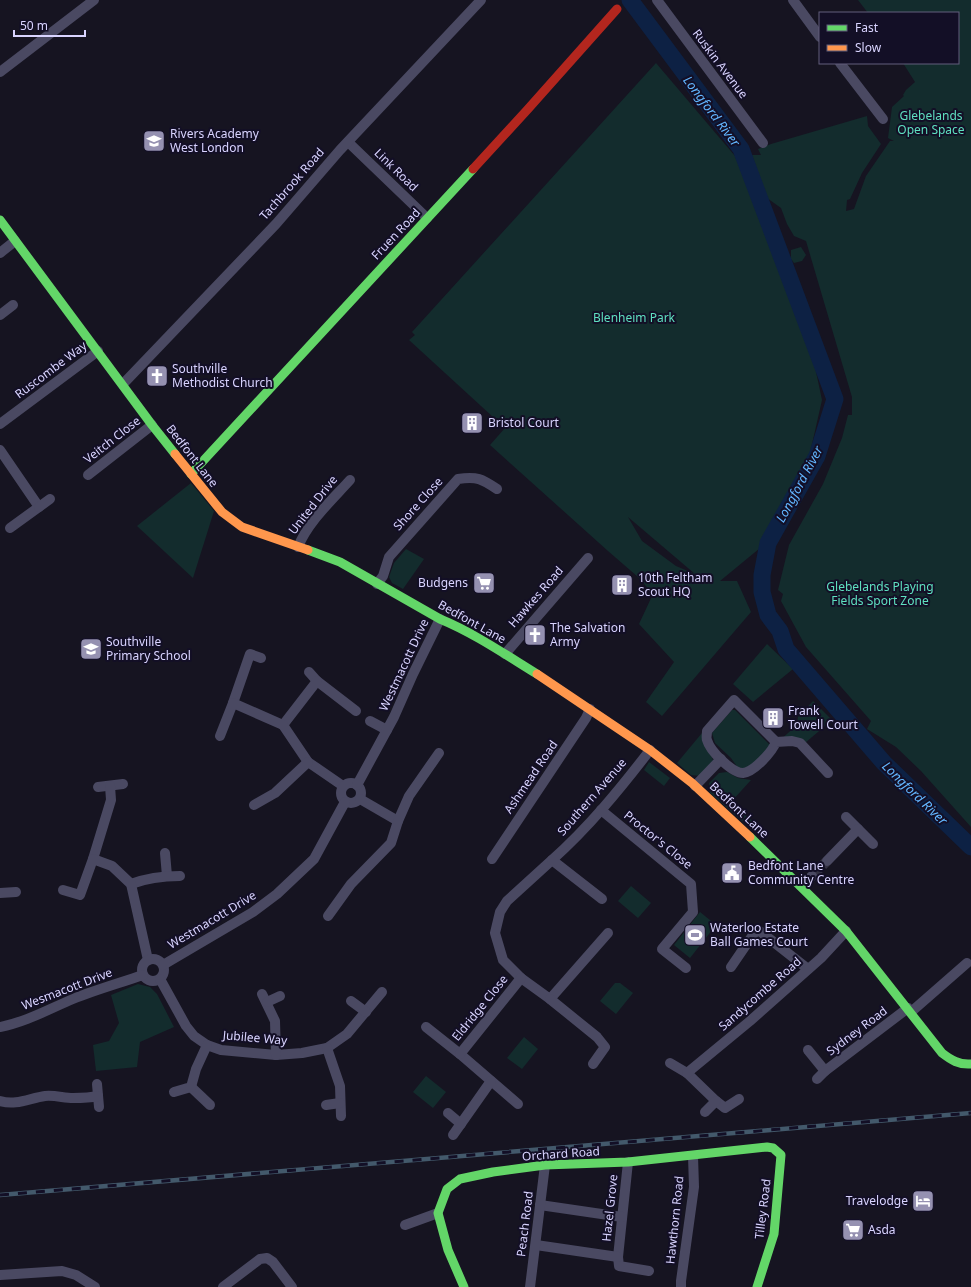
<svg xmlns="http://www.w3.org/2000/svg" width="971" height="1287" viewBox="0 0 971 1287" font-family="'Noto Sans',sans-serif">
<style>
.green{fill:#132c2d;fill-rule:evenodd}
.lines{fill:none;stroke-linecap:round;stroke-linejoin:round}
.river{stroke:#0d2144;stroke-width:17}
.street-tunnel{stroke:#333142;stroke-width:10;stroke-dasharray:10 5;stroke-linecap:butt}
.street{stroke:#4a4962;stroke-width:10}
.fast{stroke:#63d668;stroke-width:9}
.slow{stroke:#ff974d;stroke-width:9}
.jam{stroke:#b3261e;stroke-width:9}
.rail-casing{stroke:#43596b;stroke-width:4.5}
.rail{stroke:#130f26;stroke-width:3;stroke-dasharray:9;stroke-linecap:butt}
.labels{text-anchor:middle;stroke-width:4;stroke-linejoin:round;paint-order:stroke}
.street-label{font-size:12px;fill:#d9d4ff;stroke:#130f26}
.park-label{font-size:12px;fill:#5fe0c0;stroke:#130f26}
.poi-label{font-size:12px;fill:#d9d4ff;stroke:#130f26;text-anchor:start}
.water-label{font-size:13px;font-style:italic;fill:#62b6ff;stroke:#130f26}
</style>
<rect width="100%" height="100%" fill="#161421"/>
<!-- green -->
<g class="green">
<path d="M 858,0 L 971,0 L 971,827 L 921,771 L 896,747 L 867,729 L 871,721 L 806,647 L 781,601 L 783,594 L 778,590 L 789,545 L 823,484 L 842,438 L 848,415 L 852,415 L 852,397 L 806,241 L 794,236 L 787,224 L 781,208 L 767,198 L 752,155 L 761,155 L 758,149 L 771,144 L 867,116 L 868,126 L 881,144 L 862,173 L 850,199 L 847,200 L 846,211 L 854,209 L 866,176 L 890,141 L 894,141 L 888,138 L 892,107 L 904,96 L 903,95 L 906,90 L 915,82 L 903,63 L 958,63 L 958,13 L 868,13 Z"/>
<path d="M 656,63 L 735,156 L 807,329 L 822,400 L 810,453 L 765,544 L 720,581 L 737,581 L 751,612 L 662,716 L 646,702 L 674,662 L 639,624 L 653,594 L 638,577 L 608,551 L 490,445 L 505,428 L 409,340 L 415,335 L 412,332 ZM 628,517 L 695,574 L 676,566 L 642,541 Z"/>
<path d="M 801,247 L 806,255 L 802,261 L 794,263 L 791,259 L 791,250 Z"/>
<path d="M 191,483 L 214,511 L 193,578 L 137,526 Z"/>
<path d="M 406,549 L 424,559 L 403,589 L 392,583 L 389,577 L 394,563 Z"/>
<path d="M 767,644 L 793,669 L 753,702 L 733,684 Z"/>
<path d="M 813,701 L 832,720 L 805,743 L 778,742 L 797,725 L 798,717 Z"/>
<path d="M 732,710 L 735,710 L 772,747 L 746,770 L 738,768 L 731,758 L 715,743 L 712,733 Z"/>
<path d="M 702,733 L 713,760 L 712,764 L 700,776 L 691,775 L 677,763 Z"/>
<path d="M 649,762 L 670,778 L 664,786 L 644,770 Z"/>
<path d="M 727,772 L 738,778 L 751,780 L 731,802 L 755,823 L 750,828 L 710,793 L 709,783 L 719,773 Z"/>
<path d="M 631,886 L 651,903 L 638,918 L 618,901 Z"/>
<path d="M 700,912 L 716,925 L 690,958 L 674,945 Z"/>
<path d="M 615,983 L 620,983 L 633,993 L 616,1014 L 600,1001 Z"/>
<path d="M 138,984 L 150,987 L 157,994 L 174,1027 L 140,1042 L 137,1067 L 96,1071 L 93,1045 L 109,1041 L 119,1023 L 111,995 Z"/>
<path d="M 524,1037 L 538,1049 L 522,1069 L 507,1058 Z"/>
<path d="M 426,1076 L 446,1092 L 433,1108 L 413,1092 Z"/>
</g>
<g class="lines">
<!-- river -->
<path class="river" d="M 630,0 L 741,149 L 835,399 L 817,456 L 768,543 L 762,575 L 762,592 L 768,615 L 780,631 L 786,649 L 884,763 L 971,847"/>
<!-- street-tunnel -->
<path class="street-tunnel" d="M 812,876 L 827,861"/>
<!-- street -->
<g class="street">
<path d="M 657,0 L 763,143"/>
<path d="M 793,0 L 820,37"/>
<path d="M 840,63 L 883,119"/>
<path d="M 0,72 L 94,0"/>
<path d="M 348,142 L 427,218"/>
<path d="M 0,253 L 15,241"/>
<path d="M 0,315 L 13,305"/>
<path d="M 123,384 L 276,224 L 340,150 L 481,0"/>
<path d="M 0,424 L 98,351"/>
<path d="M 0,450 L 39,507 L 10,528"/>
<path d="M 88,475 L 152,425"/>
<path d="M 39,507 L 50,499"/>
<path d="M 298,547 C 308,522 332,500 350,480"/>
<path d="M 377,584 L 383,576 L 389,557 L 458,479 C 477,476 482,479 497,489"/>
<path d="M 505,654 L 588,558"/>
<path d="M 309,672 L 317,681 L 356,711"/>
<path d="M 233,703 L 250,654 L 261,658"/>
<path d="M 370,721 L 387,730"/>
<path d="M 283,725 L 317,681"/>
<path d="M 220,736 L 233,703 L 283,725 L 308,762 L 343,786"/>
<path d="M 776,742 C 772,752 754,772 743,773 C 732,773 710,751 707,740 C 706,738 707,734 707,731 L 734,700 L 776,742 L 792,741 L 800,743 L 828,773"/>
<circle cx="351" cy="793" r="10"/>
<path d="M 357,785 L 394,717 L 413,674 L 440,619"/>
<path d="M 695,786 L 721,759"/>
<path d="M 98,787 L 123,784"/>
<path d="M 360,799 L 398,821"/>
<path d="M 254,805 L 275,793 L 308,762"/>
<path d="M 601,810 L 691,884 L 693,912 L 662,949 L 686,968"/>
<path d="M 846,817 L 858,829"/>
<path d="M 165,853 L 167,876"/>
<path d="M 93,859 L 111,800 L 110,786"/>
<path d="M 492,859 L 586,718 L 590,709"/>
<path d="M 552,860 L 507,901 L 500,912 L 495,933 L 503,960 L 521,978 L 550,999 L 608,933"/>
<path d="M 827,861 L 858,829 L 873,844"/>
<path d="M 131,884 C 147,878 163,876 180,876"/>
<path d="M 801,886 L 812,876"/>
<path d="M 63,890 L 80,895 L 93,859 L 112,866 L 131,884 L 148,960"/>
<path d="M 0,893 L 16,892"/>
<path d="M 602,899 L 552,860 C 589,827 620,789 650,750"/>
<path d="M 328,916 L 351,884 L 391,843 L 398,821 L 409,796 L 439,753"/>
<circle cx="153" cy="970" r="11"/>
<path d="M 163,965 L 253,912 L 277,894 L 314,859 L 345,802"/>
<path d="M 731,967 L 757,929 L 808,969"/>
<path d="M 160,979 L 186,1026 L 194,1036 L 207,1045 L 221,1050 L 276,1055 L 302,1053 L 327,1048 L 347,1034 L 382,992"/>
<path d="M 262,994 L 275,1021 L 276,1055"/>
<path d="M 550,999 L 597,1037 L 605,1047 L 593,1064"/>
<path d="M 351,1001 L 366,1012"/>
<path d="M 267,1002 L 280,996"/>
<path d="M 911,1012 L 967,963"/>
<path d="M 0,1027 C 26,1022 49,1009 73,999 C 95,990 120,983 143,975"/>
<path d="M 426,1027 L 460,1054 L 518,1104"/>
<path d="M 327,1048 L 340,1086 L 341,1116"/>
<path d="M 808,1050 L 825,1071"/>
<path d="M 460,1054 L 521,978"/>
<path d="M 670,1063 L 687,1073 L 716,1101 L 725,1108 L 739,1099"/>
<path d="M 687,1073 L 750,1021 L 821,958 L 846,931"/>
<path d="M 817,1079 L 825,1071 L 908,1008"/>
<path d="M 97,1084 L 99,1107"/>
<path d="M 191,1087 L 210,1105"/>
<path d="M 174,1092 L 191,1087 L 196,1069 L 207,1045"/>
<path d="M 0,1101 C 16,1106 30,1098 45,1096 C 55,1095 64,1098 73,1098 C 81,1098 89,1098 98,1096"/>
<path d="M 326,1105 L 340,1103"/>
<path d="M 705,1112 L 716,1101"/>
<path d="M 448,1113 L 461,1124"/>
<path d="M 453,1135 L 491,1081"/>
<path d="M 628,1162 L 618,1257 L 619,1266 L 649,1271"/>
<path d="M 540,1205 L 622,1217"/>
<path d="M 405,1225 L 438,1213"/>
<path d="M 536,1245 L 618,1257"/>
<path d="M 0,1275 L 62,1271 L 76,1275 L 95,1287"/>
<path d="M 223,1287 L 260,1259 L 267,1258 L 273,1262 L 292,1287"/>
<path d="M 530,1287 L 545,1165"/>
<path d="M 681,1287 L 681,1281 L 694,1187 L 693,1156"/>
</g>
<!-- fast -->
<g class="fast">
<path d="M 0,220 L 152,425 L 175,454"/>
<path d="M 191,474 L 473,169"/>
<path d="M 308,550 L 340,562 L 440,619 C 474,633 506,655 537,674"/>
<path d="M 750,837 L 846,931 L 942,1053 C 951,1060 959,1065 971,1064"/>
<path d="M 464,1287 L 448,1250 L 438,1213 L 447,1189 L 460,1179 L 493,1172 L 545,1165 L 628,1162 L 767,1147 L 773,1148 L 781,1155 L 774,1234 L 757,1287"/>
</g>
<!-- slow -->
<g class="slow">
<path d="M 175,454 L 222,512 L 242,527 L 308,550"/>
<path d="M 537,674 L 650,750 L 692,783 L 750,837"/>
</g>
<!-- jam -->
<path class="jam" d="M 473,169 L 528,109 L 617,9"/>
<!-- rail casing -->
<g class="rail-casing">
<path id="rail" d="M 0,1195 L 971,1113"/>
</g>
<!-- rail -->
<use href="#rail" class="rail"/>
</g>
<!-- icons -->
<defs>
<g id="school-square" transform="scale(1.15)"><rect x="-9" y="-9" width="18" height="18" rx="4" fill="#9591b1" stroke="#130f26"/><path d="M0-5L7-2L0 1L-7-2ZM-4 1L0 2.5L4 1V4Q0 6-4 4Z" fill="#fff"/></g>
<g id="church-square" transform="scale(1.15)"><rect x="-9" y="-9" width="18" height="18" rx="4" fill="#9591b1" stroke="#130f26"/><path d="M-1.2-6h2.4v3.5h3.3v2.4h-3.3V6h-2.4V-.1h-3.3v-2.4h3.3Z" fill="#fff"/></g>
<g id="building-square" transform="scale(1.15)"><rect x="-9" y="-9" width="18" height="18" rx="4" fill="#9591b1" stroke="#130f26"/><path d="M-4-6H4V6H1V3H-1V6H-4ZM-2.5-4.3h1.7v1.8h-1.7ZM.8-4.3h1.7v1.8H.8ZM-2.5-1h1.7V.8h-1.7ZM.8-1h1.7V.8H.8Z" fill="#fff"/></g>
<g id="supermarket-square" transform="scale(1.15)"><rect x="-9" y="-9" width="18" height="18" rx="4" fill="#9591b1" stroke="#130f26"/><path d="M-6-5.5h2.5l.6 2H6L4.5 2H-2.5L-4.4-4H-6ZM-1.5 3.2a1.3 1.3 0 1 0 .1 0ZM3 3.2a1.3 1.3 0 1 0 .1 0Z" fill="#fff"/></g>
<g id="civic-square" transform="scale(1.15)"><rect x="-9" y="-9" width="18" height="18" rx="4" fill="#9591b1" stroke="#130f26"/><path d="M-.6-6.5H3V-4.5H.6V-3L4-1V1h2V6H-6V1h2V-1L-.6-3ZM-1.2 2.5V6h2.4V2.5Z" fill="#fff"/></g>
<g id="stadium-square" transform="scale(1.15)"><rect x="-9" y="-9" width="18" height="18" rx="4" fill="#9591b1" stroke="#130f26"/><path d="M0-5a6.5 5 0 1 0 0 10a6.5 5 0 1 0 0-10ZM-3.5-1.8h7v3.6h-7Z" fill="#fff"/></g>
<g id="hotel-square" transform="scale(1.15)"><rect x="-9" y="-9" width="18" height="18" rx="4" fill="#9591b1" stroke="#130f26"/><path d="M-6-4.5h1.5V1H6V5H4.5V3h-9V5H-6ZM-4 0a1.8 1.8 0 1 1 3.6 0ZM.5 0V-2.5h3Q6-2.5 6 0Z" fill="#fff"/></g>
</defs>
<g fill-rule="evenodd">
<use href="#school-square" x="154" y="141"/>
<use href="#church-square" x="157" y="376"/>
<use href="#building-square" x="472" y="423"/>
<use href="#supermarket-square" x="484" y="583"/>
<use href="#building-square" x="622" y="585"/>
<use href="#church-square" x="535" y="635"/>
<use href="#school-square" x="91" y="649"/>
<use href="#building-square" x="773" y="718"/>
<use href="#civic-square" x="732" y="873"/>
<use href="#stadium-square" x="695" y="935"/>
<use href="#hotel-square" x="923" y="1201"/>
<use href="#supermarket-square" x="853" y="1230"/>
</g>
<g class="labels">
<!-- street labels -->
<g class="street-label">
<text transform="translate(720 64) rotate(53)" y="4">Ruskin Avenue</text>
<text transform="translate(396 170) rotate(44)" y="4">Link Road</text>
<text transform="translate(292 184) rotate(-49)" y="4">Tachbrook Road</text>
<text transform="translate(396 234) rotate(-47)" y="4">Fruen Road</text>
<text transform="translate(51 370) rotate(-37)" y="4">Ruscombe Way</text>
<text transform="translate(112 440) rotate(-38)" y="4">Veitch Close</text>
<text transform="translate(192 456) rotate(52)" y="4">Bedfont Lane</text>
<text transform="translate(418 504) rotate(-48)" y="4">Shore Close</text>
<text transform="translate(313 505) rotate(-52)" y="4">United Drive</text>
<text transform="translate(536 597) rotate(-49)" y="4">Hawkes Road</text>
<text transform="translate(472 622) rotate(29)" y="4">Bedfont Lane</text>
<text transform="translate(404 665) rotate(-65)" y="4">Westmacott Drive</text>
<text transform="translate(531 777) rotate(-56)" y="4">Ashmead Road</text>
<text transform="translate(592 797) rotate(-49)" y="4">Southern Avenue</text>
<text transform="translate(739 810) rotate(43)" y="4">Bedfont Lane</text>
<text transform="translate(658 840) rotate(39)" y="4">Proctor's Close</text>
<text transform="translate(212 920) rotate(-31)" y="4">Westmacott Drive</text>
<text transform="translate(67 989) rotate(-21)" y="4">Wesmacott Drive</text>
<text transform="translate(760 994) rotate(-41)" y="4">Sandycombe Road</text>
<text transform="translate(480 1008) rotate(-51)" y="4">Eldridge Close</text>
<text transform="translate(857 1031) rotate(-37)" y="4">Sydney Road</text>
<text transform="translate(255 1038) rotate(5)" y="4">Jubilee Way</text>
<text transform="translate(561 1154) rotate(-4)" y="4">Orchard Road</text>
<text transform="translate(610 1208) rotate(-84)" y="4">Hazel Grove</text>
<text transform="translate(763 1209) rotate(-83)" y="4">Tilley Road</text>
<text transform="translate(675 1220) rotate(-84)" y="4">Hawthorn Road</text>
<text transform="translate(525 1224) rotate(-83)" y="4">Peach Road</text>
</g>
<!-- park labels -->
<g class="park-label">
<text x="931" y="120">Glebelands<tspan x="931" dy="14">Open Space</tspan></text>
<text x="634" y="322">Blenheim Park</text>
<text x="880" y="591">Glebelands Playing<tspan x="880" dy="14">Fields Sport Zone</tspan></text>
</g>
<!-- poi labels -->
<g class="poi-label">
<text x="170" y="138">Rivers Academy<tspan x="170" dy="14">West London</tspan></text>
<text x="172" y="373">Southville<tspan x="172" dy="14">Methodist Church</tspan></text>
<text x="488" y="427">Bristol Court</text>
<text x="638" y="582">10th Feltham<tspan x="638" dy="14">Scout HQ</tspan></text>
<text x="468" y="587" text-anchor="end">Budgens</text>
<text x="550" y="632">The Salvation<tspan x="550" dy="14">Army</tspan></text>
<text x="106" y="646">Southville<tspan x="106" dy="14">Primary School</tspan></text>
<text x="788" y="715">Frank<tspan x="788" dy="14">Towell Court</tspan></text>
<text x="748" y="870">Bedfont Lane<tspan x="748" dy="14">Community Centre</tspan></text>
<text x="710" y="932">Waterloo Estate<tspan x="710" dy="14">Ball Games Court</tspan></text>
<text x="908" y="1205" text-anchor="end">Travelodge</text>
<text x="868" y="1234">Asda</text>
</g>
<!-- water labels -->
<g class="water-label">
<text transform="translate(712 111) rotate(53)" y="5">Longford River</text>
<text transform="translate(799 484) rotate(-62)" y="5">Longford River</text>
<text transform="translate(915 793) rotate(44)" y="5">Longford River</text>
</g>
</g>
<!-- legend -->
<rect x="819" y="12" width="140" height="52" fill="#130f26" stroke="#625e7d"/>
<rect x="827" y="25" width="20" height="6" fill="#63d668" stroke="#625e7d"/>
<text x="855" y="32" font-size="12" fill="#d9d4ff">Fast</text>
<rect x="827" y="45" width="20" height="6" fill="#ff974d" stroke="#625e7d"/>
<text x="855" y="52" font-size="12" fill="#d9d4ff">Slow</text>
<!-- scale -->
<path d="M14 30v6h71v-6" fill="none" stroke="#d9d4ff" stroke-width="2"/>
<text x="20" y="30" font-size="12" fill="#d9d4ff" stroke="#130f26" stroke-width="3" paint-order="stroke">50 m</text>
</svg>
